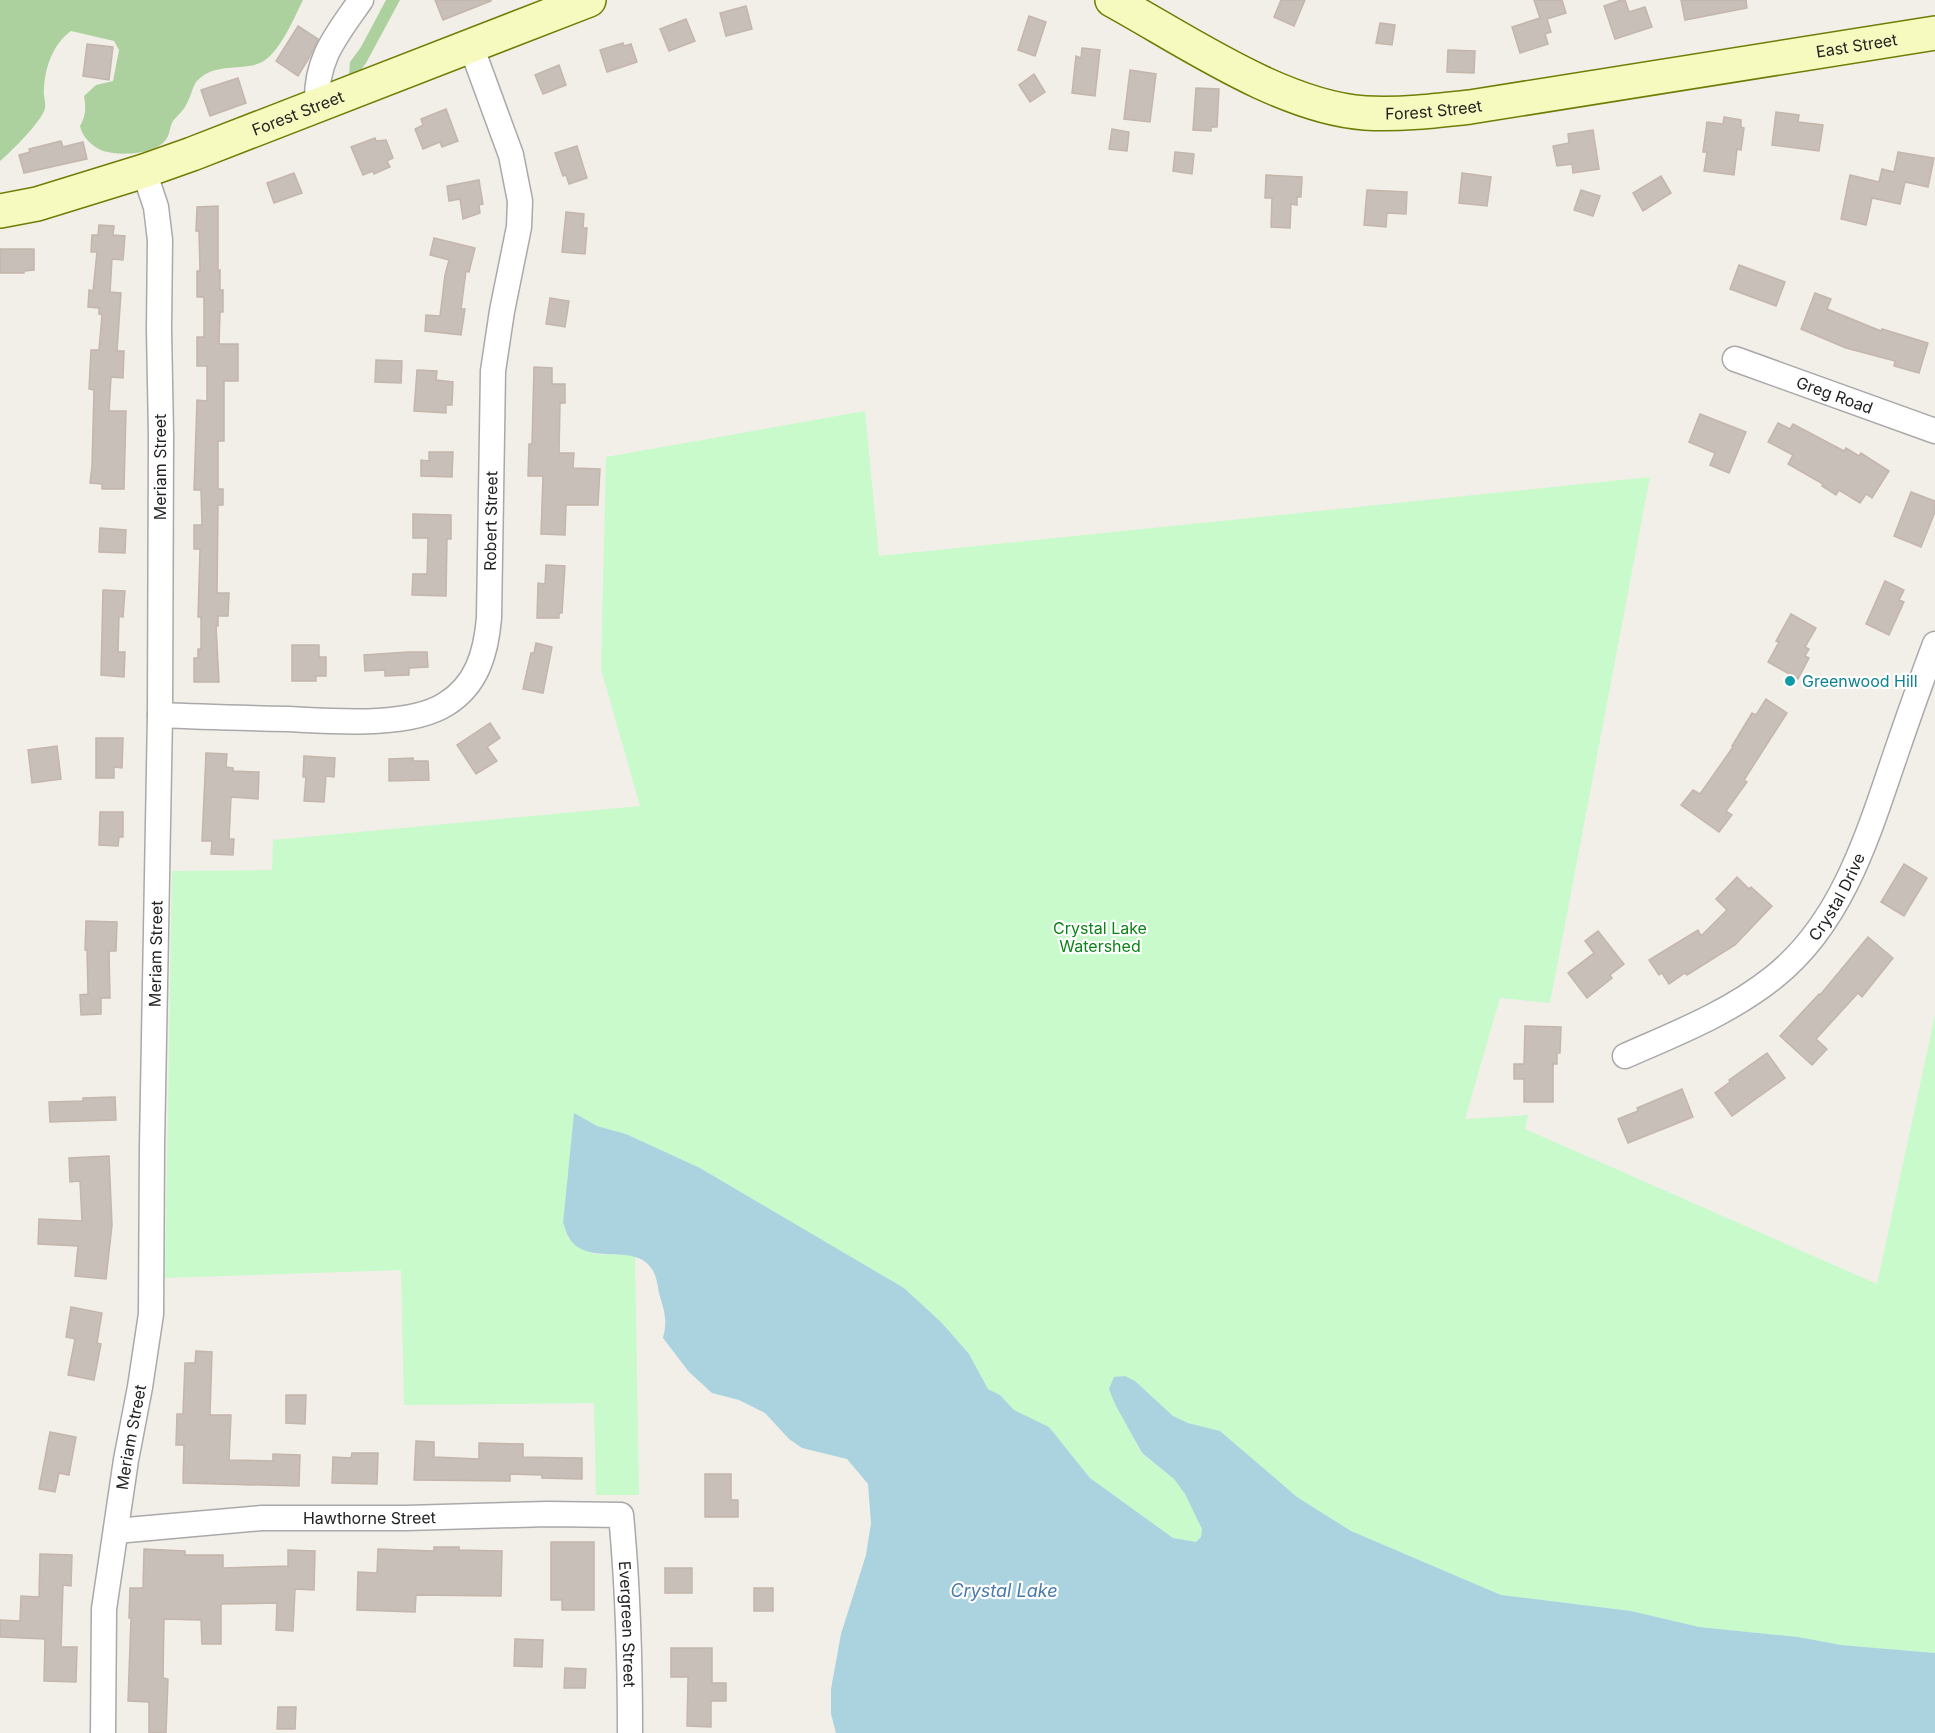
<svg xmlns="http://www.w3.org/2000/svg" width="1935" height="1733" viewBox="0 0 1935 1733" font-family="Inter,sans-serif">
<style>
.forest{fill:#add19e}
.park{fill:#c8facc}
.water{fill:#aad3df}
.building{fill:#c7bfb8;stroke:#c4b6ab;stroke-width:1.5}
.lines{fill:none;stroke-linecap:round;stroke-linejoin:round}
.minor-casing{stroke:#a9a9a9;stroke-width:27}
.secondary-casing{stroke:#707d05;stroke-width:36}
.minor{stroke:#fff;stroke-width:24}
.secondary{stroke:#f7fabf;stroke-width:33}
.culture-dot{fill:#0f9aa8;stroke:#fff;stroke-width:2}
.labels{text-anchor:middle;stroke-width:4.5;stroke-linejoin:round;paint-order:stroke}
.street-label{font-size:16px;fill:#222;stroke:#fff}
.culture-label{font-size:16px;fill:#0d838f;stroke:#fff;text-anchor:start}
.park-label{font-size:16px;fill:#0c8416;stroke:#fff}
.water-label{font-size:18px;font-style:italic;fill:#4a7aab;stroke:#fff}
</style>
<rect width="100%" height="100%" fill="#f2efe9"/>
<!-- forest -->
<g class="forest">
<path d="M 0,0 L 303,0 C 294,18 279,55 260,63 C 241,71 213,62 196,82 C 192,88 191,97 187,103 C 184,110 178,115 173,121 C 170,126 170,133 167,138 C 157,155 120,156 103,151 C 93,147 82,137 80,126 C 86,116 86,108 84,96 L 96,85 L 113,81 L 119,50 L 114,41 L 71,31 C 53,44 45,67 44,89 C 43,95 46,102 45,108 C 43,120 10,153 0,161 Z"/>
<path d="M 386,0 L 400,0 L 366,63 L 358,74 L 349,75 L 350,62 L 361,47 Z"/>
</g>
<!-- park -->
<path class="park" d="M 865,411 L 879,556 L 1650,477 L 1550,1003 L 1500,998 L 1465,1119 L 1528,1115 L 1525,1129 L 1877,1284 L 1935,1015 L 1935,1653 L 1841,1645 L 1798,1637 L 1699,1627 L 1631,1611 L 1501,1595 L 1351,1531 L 1297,1497 L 1220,1431 L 1188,1423 L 1173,1416 L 1135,1381 L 1109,1389 L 1141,1453 L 1174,1479 L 1185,1494 L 1202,1529 L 1201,1537 L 1196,1542 L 1173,1538 L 1090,1478 L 1049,1427 L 1014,1410 L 1000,1395 L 988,1389 L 969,1354 L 942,1323 L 904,1288 L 700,1168 L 626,1134 L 597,1126 L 574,1114 L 563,1223 L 568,1238 L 593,1254 L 635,1255 L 639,1495 L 596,1495 L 594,1403 L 404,1405 L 401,1270 L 165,1278 L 172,871 L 272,870 L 273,840 L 640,806 L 601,669 L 606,457 Z"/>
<!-- water -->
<path class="water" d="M 574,1113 L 597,1126 L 626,1134 L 700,1168 L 904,1288 L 942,1323 L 969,1354 L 988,1389 L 1000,1395 L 1014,1410 L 1049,1427 L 1090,1478 L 1173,1538 L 1196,1542 L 1201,1537 L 1202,1529 L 1185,1494 L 1174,1479 L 1142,1453 L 1115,1404 L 1109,1389 L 1114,1377 L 1125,1376 L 1135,1381 L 1173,1416 L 1188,1423 L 1220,1431 L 1297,1497 L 1351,1531 L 1501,1595 L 1631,1611 L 1699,1627 L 1798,1637 L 1841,1645 L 1935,1653 L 1935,1733 L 836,1733 L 831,1714 L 831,1689 L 841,1634 L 866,1555 L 871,1523 L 868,1484 L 847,1459 L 802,1448 L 789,1439 L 765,1413 L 739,1400 L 712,1393 L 689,1372 L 663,1338 C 668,1319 664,1311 659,1293 C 658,1287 657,1281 655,1275 C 640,1237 587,1271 568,1236 C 566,1233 565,1227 563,1223 Z"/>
<!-- building -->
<g class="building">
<path d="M 435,0 L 491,0 L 491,1 L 443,20 Z"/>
<path d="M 1281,0 L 1305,0 L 1294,26 L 1274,17 Z"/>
<path d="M 1534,0 L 1562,0 L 1566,13 L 1547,19 L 1551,32 L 1545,34 L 1548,44 L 1520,53 L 1512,27 L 1540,18 Z"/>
<path d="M 1621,0 L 1625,0 L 1629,12 L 1645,7 L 1652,27 L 1615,39 L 1604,6 Z"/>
<path d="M 1681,0 L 1746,0 L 1747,8 L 1685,20 Z"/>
<path d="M 746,6 L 752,29 L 726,36 L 720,13 Z"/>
<path d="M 1029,16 L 1046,22 L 1035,56 L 1018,50 Z"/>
<path d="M 686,19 L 695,41 L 669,51 L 660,29 Z"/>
<path d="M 1380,23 L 1395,25 L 1392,45 L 1376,43 Z"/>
<path d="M 298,26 L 318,39 L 309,58 L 298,76 L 276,61 Z"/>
<path d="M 623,43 L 624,46 L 631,44 L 637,62 L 607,72 L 600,50 Z"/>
<path d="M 87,44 L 113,47 L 109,80 L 83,76 Z"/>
<path d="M 1082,48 L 1100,50 L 1095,96 L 1072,93 L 1076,56 L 1081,58 Z"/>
<path d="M 1448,50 L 1475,51 L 1474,73 L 1447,72 Z"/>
<path d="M 559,65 L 566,85 L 543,94 L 535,75 Z"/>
<path d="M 1130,70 L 1156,74 L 1150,122 L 1124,119 Z"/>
<path d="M 1034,74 L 1045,92 L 1030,102 L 1019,85 Z"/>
<path d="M 238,78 L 246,103 L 210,116 L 201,90 Z"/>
<path d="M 1196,88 L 1219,89 L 1217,127 L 1211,127 L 1211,131 L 1193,130 Z"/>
<path d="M 446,109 L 458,141 L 442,147 L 440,142 L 423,149 L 415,129 L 423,125 L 421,119 Z"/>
<path d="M 1776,112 L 1799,115 L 1798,122 L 1823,125 L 1819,151 L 1772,145 Z"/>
<path d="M 1724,117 L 1741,120 L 1741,127 L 1744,128 L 1741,150 L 1737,149 L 1734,175 L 1704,171 L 1707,152 L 1703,152 L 1707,122 L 1723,124 Z"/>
<path d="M 1112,129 L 1129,132 L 1127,151 L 1109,149 Z"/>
<path d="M 1593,130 L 1599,169 L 1573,173 L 1572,164 L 1557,166 L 1553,146 L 1569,143 L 1568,134 Z"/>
<path d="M 375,138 L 376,141 L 386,140 L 393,158 L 387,161 L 390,167 L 374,174 L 373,171 L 363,175 L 351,147 Z"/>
<path d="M 61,141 L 63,147 L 83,142 L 87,159 L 24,173 L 19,155 L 30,152 L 29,149 Z"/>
<path d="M 577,146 L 587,178 L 569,184 L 566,175 L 563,176 L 555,153 Z"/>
<path d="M 1175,152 L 1194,154 L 1192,174 L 1173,171 Z"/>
<path d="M 1898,152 L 1934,158 L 1928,187 L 1905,182 L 1900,204 L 1872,198 L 1866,225 L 1841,219 L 1850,175 L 1879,182 L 1882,169 L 1894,172 Z"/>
<path d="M 294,173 L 302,193 L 274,203 L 267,183 Z"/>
<path d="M 1462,173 L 1491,177 L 1487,206 L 1459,203 Z"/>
<path d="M 1266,175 L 1302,177 L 1301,197 L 1297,197 L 1297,205 L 1291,204 L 1290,228 L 1271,227 L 1272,198 L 1265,198 Z"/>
<path d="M 1661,176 L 1671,193 L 1643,211 L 1633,193 Z"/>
<path d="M 479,180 L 483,204 L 479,205 L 480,213 L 463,219 L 460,199 L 449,201 L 447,186 Z"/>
<path d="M 1367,190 L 1407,192 L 1406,214 L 1387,213 L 1386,227 L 1364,225 Z"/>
<path d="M 1581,190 L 1600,196 L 1593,216 L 1574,210 Z"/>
<path d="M 218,206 L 218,271 L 220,270 L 220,290 L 223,290 L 223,312 L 220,312 L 219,344 L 238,344 L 238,381 L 224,381 L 224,441 L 218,441 L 218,489 L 223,489 L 223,505 L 218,505 L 217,593 L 229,593 L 228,616 L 218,616 L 218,626 L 216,626 L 219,682 L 194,682 L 194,658 L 198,658 L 198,649 L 201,649 L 201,617 L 198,617 L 200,549 L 194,549 L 194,525 L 202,525 L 201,490 L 194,490 L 197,400 L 207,401 L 207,366 L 197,366 L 197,337 L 204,337 L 204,297 L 197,297 L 197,271 L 200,271 L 199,231 L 196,231 L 197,207 Z"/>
<path d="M 566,212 L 584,214 L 583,228 L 587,228 L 585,254 L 562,252 Z"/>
<path d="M 99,225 L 114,226 L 113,235 L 125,236 L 123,260 L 112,259 L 110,292 L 121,293 L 117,351 L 124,351 L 123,378 L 111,377 L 109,411 L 126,411 L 124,489 L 102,489 L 102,484 L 90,483 L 92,466 L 94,390 L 89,389 L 91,350 L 99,350 L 102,315 L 99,314 L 99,308 L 88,307 L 89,290 L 93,291 L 97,252 L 91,252 L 92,235 L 98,235 Z"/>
<path d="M 434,238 L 475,248 L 469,272 L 466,271 L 461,309 L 465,309 L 461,335 L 425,331 L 426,315 L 440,316 L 445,275 L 449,260 L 430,255 Z"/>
<path d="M 0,249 L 34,249 L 34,270 L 24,271 L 24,273 L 0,273 Z"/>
<path d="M 1739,265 L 1785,282 L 1776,306 L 1730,289 Z"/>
<path d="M 1815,293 L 1831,299 L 1827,309 L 1881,331 L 1882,329 L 1928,343 L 1919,373 L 1894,366 L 1895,361 L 1846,348 L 1801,329 Z"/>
<path d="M 550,298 L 569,301 L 565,327 L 546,324 Z"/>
<path d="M 376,360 L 402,361 L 401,383 L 375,382 Z"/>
<path d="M 534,367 L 552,368 L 552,384 L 565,384 L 565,403 L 560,403 L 559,453 L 574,453 L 573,468 L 600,469 L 598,505 L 566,505 L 565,535 L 541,534 L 543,476 L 528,476 L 529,444 L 532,444 Z"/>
<path d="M 417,370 L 437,371 L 436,380 L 453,382 L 452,405 L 446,405 L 446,413 L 414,411 Z"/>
<path d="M 1700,414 L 1746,432 L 1729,473 L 1710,465 L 1715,453 L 1689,442 Z"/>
<path d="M 1778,423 L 1790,429 L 1793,424 L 1844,451 L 1846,448 L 1859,456 L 1861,453 L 1889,471 L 1872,498 L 1866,494 L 1860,503 L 1839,490 L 1836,495 L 1822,486 L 1823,484 L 1788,464 L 1793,455 L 1768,442 Z"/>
<path d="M 429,452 L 453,452 L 452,477 L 421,476 L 421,460 L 429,461 Z"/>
<path d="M 1911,492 L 1935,501 L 1935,512 L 1921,547 L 1894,536 Z"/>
<path d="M 413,514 L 451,515 L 451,539 L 447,539 L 446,596 L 412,595 L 413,574 L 427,574 L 428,538 L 413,538 Z"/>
<path d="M 100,528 L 126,530 L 125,553 L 99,552 Z"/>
<path d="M 546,565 L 565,566 L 562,613 L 559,613 L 559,618 L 537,618 L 538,583 L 545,584 Z"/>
<path d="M 1885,581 L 1904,590 L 1899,600 L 1904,602 L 1889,635 L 1866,624 Z"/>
<path d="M 103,590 L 125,591 L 123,617 L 119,616 L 118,652 L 125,652 L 124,677 L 101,675 Z"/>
<path d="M 1791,614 L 1816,628 L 1805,647 L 1809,649 L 1805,656 L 1809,658 L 1798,679 L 1768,662 L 1779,642 L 1776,641 Z"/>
<path d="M 536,643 L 552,647 L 543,693 L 523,689 L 531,653 L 534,653 Z"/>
<path d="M 292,645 L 319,645 L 319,657 L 326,657 L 326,676 L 316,676 L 316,681 L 292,681 Z"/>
<path d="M 408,652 L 427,652 L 428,667 L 409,668 L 409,675 L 385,676 L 385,670 L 365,671 L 364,655 Z"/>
<path d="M 1766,699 L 1787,713 L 1744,780 L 1747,782 L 1726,811 L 1732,815 L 1719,832 L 1681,805 L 1693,790 L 1700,794 L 1733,747 L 1732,746 L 1752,713 L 1756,715 Z"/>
<path d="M 490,723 L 500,738 L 487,747 L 497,761 L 476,774 L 457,745 Z"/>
<path d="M 96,738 L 123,738 L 122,768 L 114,767 L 114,778 L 96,778 Z"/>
<path d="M 57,746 L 61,779 L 32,783 L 28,750 Z"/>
<path d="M 206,753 L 227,754 L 226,767 L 233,768 L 233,771 L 259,772 L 258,799 L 231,797 L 229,839 L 234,839 L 233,855 L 211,854 L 212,841 L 202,841 Z"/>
<path d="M 304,756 L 335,758 L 334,777 L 326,776 L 324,802 L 304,801 L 306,777 L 303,777 Z"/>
<path d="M 413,758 L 413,761 L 428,761 L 429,780 L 389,781 L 389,759 Z"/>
<path d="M 100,812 L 123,812 L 123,837 L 119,837 L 118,846 L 99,845 Z"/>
<path d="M 1904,864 L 1927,878 L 1904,916 L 1881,902 Z"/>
<path d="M 1737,877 L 1749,889 L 1751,887 L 1772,906 L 1735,945 L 1687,975 L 1685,973 L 1669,984 L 1662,973 L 1659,975 L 1649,960 L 1698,930 L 1701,936 L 1727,910 L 1716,899 Z"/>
<path d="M 86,921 L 117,922 L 116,951 L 109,951 L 110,998 L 101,998 L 101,1014 L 81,1015 L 80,995 L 88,994 L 87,950 L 85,950 Z"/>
<path d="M 1598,931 L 1624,964 L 1610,975 L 1612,978 L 1587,998 L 1568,973 L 1594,953 L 1585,941 Z"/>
<path d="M 1868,937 L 1893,958 L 1862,997 L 1858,993 L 1816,1039 L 1827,1049 L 1812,1065 L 1780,1036 L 1819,994 L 1820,995 Z"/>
<path d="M 1525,1026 L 1561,1027 L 1560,1053 L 1557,1053 L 1557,1064 L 1553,1064 L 1553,1102 L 1524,1102 L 1524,1079 L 1514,1079 L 1514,1064 L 1524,1064 Z"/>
<path d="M 1767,1053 L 1785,1078 L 1732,1116 L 1715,1093 L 1730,1082 L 1729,1080 Z"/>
<path d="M 1682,1089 L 1693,1117 L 1628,1143 L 1618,1119 L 1638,1111 L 1637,1108 Z"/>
<path d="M 115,1097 L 116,1120 L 50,1122 L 49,1102 L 83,1101 L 83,1098 Z"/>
<path d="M 109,1156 L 112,1225 L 106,1279 L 75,1276 L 78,1246 L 38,1244 L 39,1219 L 82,1221 L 80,1181 L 70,1182 L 69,1158 Z"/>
<path d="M 71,1307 L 102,1313 L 97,1343 L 101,1344 L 94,1380 L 68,1375 L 75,1339 L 66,1337 Z"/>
<path d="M 196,1351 L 212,1352 L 210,1415 L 231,1415 L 229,1460 L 273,1461 L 273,1454 L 300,1455 L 299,1486 L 183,1483 L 184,1445 L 176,1445 L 177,1414 L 183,1414 L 185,1363 L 195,1363 Z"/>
<path d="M 286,1395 L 306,1395 L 305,1424 L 286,1423 Z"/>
<path d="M 50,1432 L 76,1437 L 69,1475 L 59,1473 L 55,1492 L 39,1489 Z"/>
<path d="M 416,1441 L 434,1442 L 434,1457 L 479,1459 L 479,1443 L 523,1444 L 523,1457 L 582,1458 L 582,1479 L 542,1478 L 542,1475 L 510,1474 L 510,1481 L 414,1480 Z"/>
<path d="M 352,1453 L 378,1453 L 377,1484 L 332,1483 L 333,1457 L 351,1458 Z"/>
<path d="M 705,1474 L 731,1474 L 731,1500 L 738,1500 L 738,1517 L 705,1517 Z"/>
<path d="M 551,1542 L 594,1542 L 594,1610 L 562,1610 L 562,1600 L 551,1600 Z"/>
<path d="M 434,1547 L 459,1547 L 459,1550 L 502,1551 L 501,1596 L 416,1595 L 415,1612 L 357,1610 L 358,1572 L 377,1573 L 378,1549 L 434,1551 Z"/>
<path d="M 144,1549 L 185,1551 L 185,1555 L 223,1555 L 223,1568 L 288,1566 L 288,1550 L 315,1551 L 314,1590 L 295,1589 L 293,1631 L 276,1630 L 277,1603 L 221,1604 L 221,1644 L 202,1644 L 201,1620 L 164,1619 L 163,1678 L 168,1679 L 166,1733 L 149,1733 L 149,1702 L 128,1701 L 131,1618 L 129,1618 L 130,1588 L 143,1588 Z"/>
<path d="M 40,1554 L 72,1555 L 71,1586 L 63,1585 L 61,1647 L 77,1647 L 76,1682 L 44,1681 L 45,1639 L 0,1637 L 0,1620 L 20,1621 L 21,1596 L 39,1597 Z"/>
<rect x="665" y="1568" width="27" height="25"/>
<rect x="754" y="1588" width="19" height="23"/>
<path d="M 515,1639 L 543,1640 L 542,1667 L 514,1666 Z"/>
<path d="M 671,1648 L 712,1648 L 712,1683 L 726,1683 L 726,1701 L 711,1701 L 711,1727 L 687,1726 L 688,1677 L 671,1677 Z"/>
<path d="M 565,1668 L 586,1669 L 585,1688 L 564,1688 Z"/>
<path d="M 278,1707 L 296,1707 L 295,1729 L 277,1729 Z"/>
</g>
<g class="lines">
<!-- minor casing -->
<g class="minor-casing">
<g id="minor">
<path d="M 317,106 C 315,59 336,36 361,0"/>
<path id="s1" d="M 1735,359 L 1935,431"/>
<path id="s2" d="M 160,715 C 203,717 245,718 288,719 C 331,721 409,728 446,704 C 477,685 486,653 489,618 L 493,371 L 502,311 L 519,227 L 520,201 L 511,155 L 471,46"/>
<path id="s3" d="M 1625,1056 C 1677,1033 1729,1013 1774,977 C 1842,923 1868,835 1895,756 C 1908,718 1921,681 1935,644"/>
<path id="s4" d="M 116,1531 L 262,1518 L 406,1518 L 548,1514 L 621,1515 C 628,1588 630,1660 630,1733"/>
<path id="s5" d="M 103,1733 L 104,1609 L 126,1460 L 140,1387 L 151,1314 L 152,1146 L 160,715 L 161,436 L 159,329 L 160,240 L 156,207 L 144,171"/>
</g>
</g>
<!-- secondary casing -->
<g class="secondary-casing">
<g id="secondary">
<path id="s6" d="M 1112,0 C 1185,40 1281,107 1365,113 C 1399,115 1435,111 1470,107 L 1935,33"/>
<path id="s7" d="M 0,211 L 37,204 L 144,171 L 192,154 L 589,0"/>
</g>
</g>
<!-- minor -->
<use href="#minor" class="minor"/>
<!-- secondary -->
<use href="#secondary" class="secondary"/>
</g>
<!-- markers -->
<circle class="culture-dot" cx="1790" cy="681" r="6"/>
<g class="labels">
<!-- street labels -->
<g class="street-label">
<text dy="6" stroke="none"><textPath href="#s6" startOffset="776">East Street</textPath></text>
<text dy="6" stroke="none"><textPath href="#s6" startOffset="348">Forest Street</textPath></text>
<text dy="6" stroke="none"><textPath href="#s7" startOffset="314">Forest Street</textPath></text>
<text dy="6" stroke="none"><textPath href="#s1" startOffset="106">Greg Road</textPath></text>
<text transform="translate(160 467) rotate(-90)" y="6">Meriam Street</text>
<text dy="6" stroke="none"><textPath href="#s2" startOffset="486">Robert Street</textPath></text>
<text dy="6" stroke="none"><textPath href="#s3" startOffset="272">Crystal Drive</textPath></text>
<text dy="6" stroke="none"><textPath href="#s5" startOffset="783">Meriam Street</textPath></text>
<text dy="6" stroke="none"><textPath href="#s5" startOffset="298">Meriam Street</textPath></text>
<text dy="6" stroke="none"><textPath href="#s4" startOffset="254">Hawthorne Street</textPath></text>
<text dy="6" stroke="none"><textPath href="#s4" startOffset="615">Evergreen Street</textPath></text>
</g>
<!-- culture labels -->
<g class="culture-label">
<text x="1802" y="687">Greenwood Hill</text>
</g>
<!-- park labels -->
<g class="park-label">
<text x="1100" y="934">Crystal Lake<tspan x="1100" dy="18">Watershed</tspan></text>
</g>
<!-- water labels -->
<g class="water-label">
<text x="1004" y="1597">Crystal Lake</text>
</g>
</g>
</svg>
